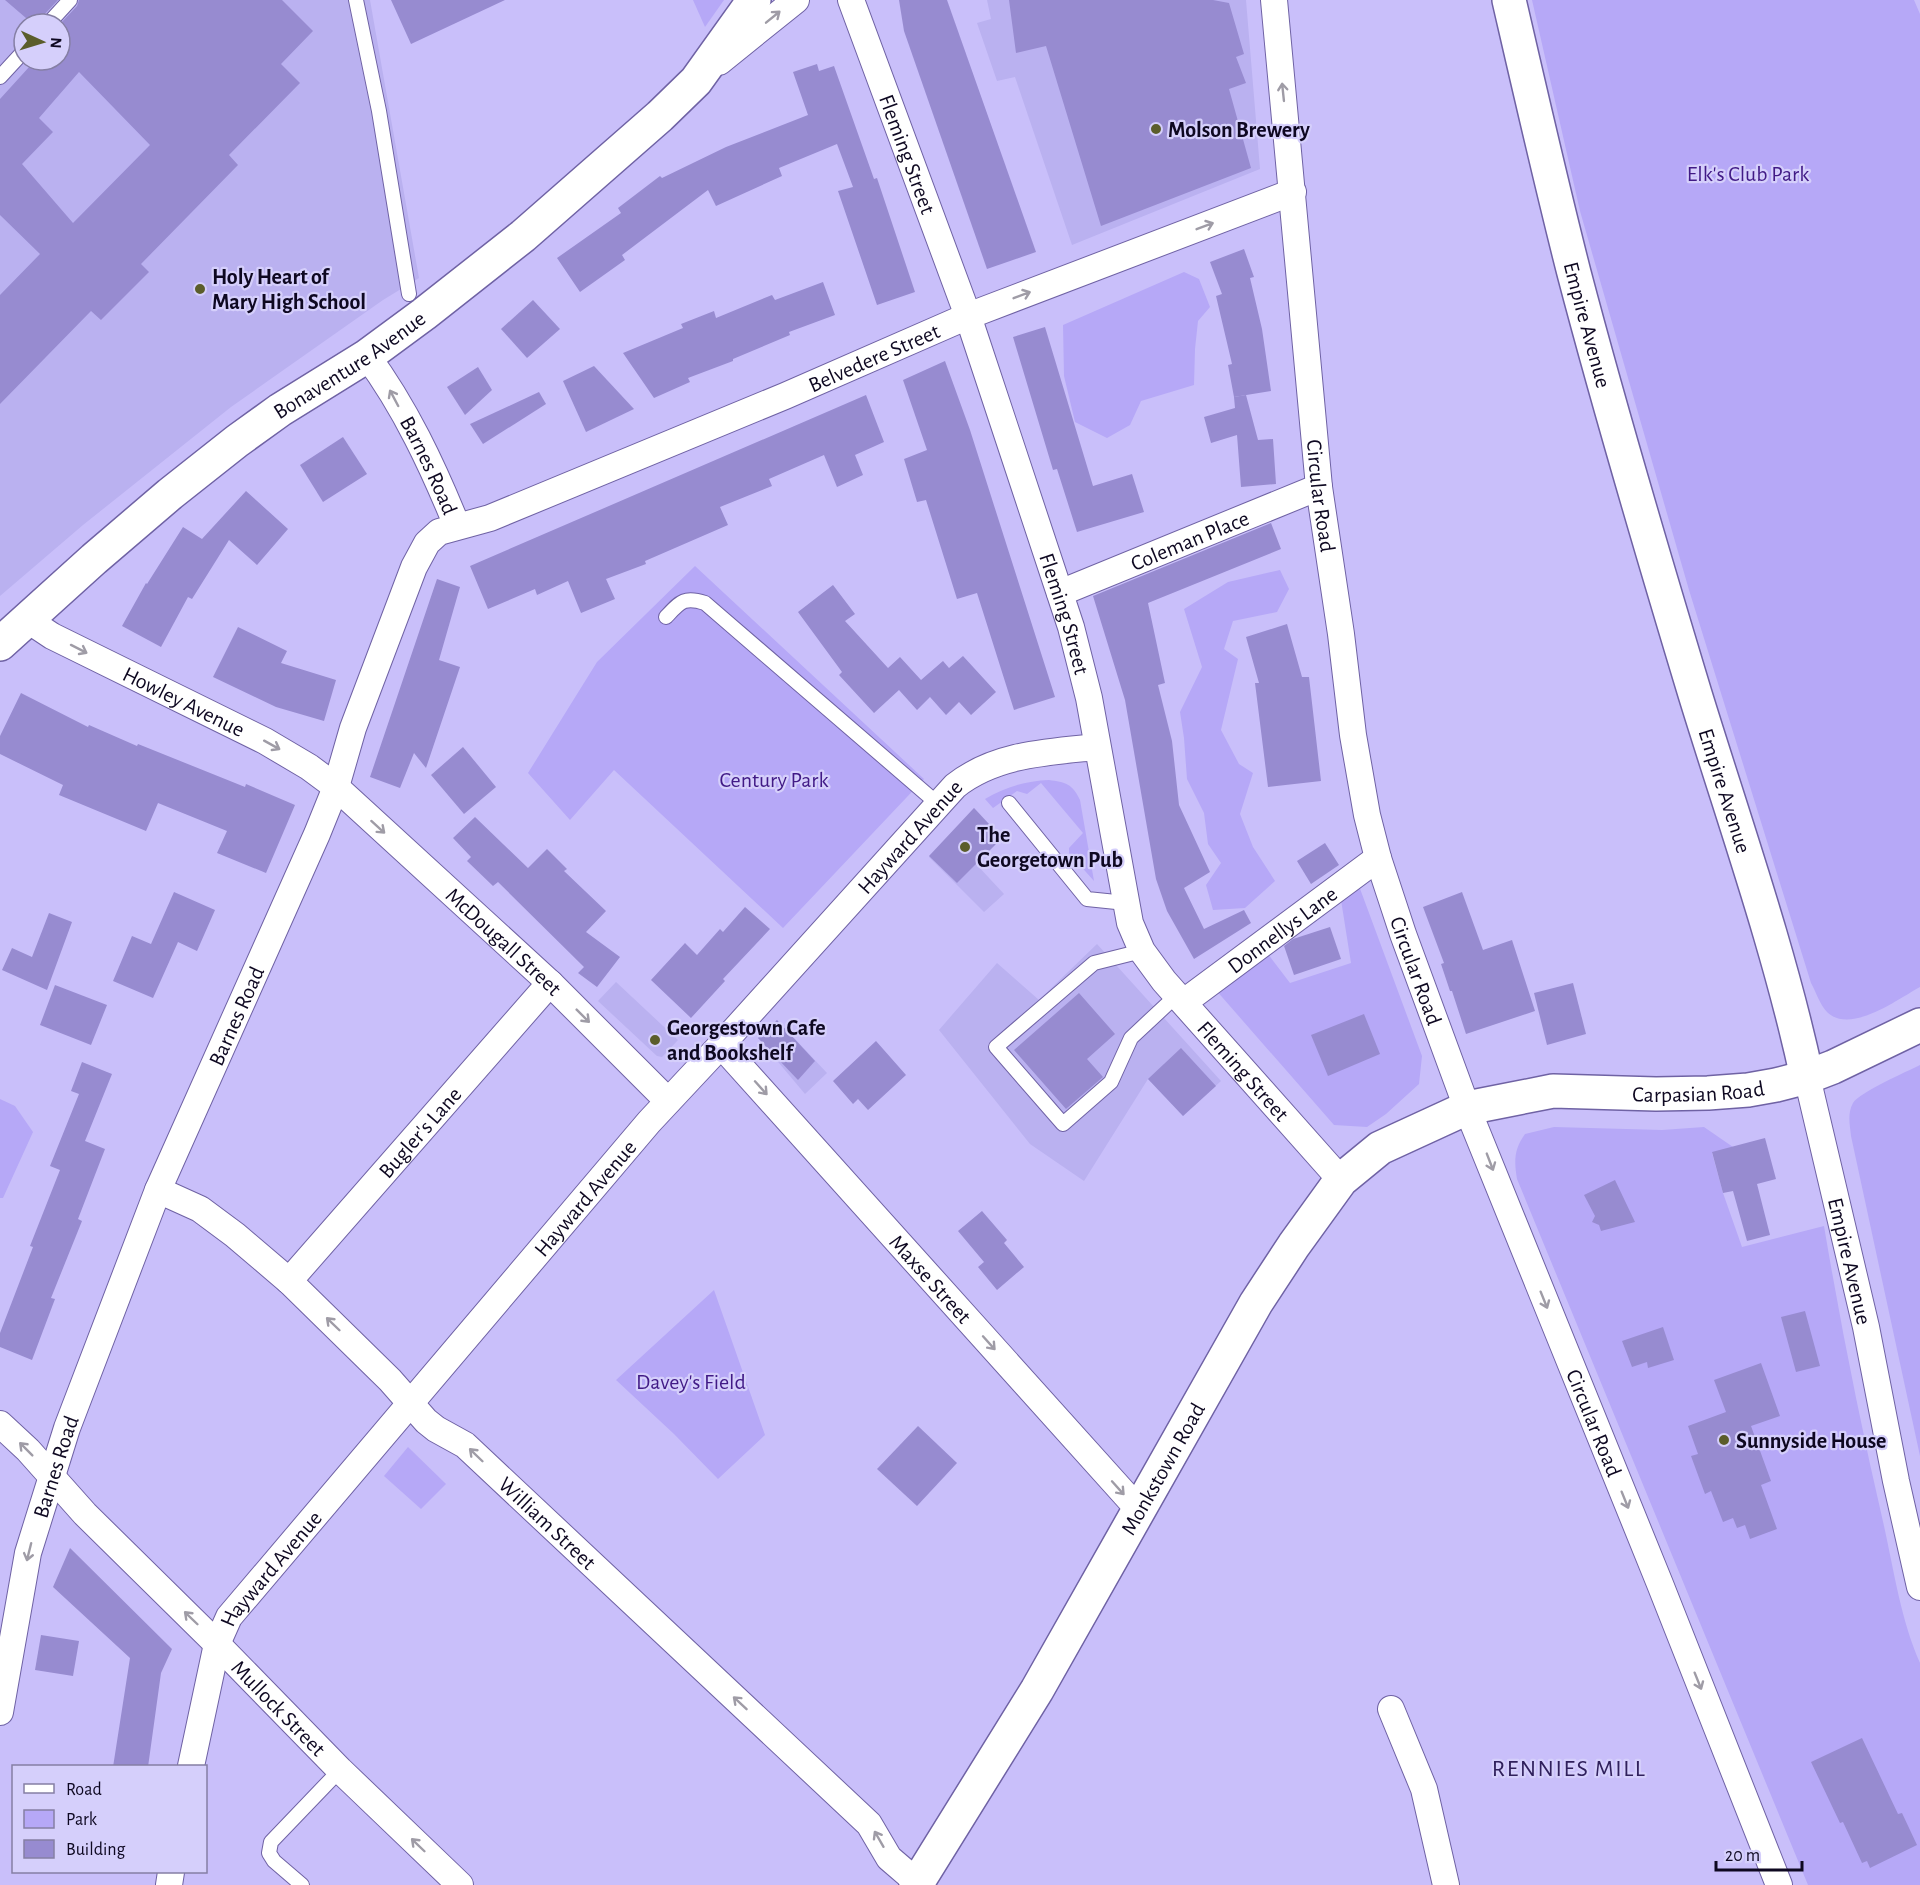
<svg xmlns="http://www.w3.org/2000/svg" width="1920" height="1885" viewBox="0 0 1920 1885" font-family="'Alegreya Sans',sans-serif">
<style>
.built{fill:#bab1f0;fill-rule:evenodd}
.green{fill:#b6a8f7}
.building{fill:#978bd0;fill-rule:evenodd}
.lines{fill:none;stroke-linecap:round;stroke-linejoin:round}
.lane-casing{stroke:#6f62a4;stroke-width:16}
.street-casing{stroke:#6f62a4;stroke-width:28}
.secondary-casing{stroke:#6f62a4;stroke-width:36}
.lane{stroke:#fff;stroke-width:14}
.street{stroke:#fff;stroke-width:26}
.secondary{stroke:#fff;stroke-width:33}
.oneway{stroke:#9f9ca6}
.poi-dot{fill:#5b5d2b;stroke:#d5cffb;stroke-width:2}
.labels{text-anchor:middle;stroke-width:4.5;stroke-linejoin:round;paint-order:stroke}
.poi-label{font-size:22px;font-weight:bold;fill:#0e0821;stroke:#d5cffb;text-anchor:start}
.street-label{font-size:22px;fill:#0e0821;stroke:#d5cffb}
.park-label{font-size:22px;fill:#411a86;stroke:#d5cffb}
.neighbourhood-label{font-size:24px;letter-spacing:1.5px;fill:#30205c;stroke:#d5cffb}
</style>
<rect width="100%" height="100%" fill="#c9bffa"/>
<!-- built -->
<g class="built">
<path d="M 0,0 L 370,0 L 419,278 L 383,300 L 231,407 L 83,525 L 0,596 ZM 24,24 L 60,24 L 60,60 L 24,60 Z"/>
<path d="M 987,0 L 1246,0 L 1260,169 L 1072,245 L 1015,77 L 997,81 L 977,23 L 991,19 Z"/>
<path d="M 974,808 L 1002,838 L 976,864 L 1004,894 L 984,912 L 929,857 Z"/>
<path d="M 1097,944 L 1221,1081 L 1183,1116 L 1148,1079 L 1084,1181 L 1030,1144 L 939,1030 L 997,963 L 1039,1000 Z"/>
<path d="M 616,982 L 678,1040 L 662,1057 L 657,1056 L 598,1001 Z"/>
<path d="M 777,1020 L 827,1073 L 805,1094 L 758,1038 Z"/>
</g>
<!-- green -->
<g class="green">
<path d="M 693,0 L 724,0 L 705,27 Z"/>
<path d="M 1532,0 L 1914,0 L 1920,14 L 1920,987 C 1898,999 1850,1035 1827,1012 C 1820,1005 1816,992 1811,983 L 1689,590 L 1580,211 Z"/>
<path d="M 1184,272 L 1199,279 L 1210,307 L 1198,321 L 1195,349 L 1194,385 L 1141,401 L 1130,425 L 1107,438 L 1075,422 L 1064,376 L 1063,325 Z"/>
<path d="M 695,566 L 924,779 L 783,928 L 614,770 L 570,820 L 528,773 L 597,662 Z"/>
<path d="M 1280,570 L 1289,589 L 1277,612 L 1233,621 L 1224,649 L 1238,659 L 1221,730 L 1239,764 L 1253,773 L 1240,814 L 1253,847 L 1275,881 L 1245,908 L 1213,910 L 1206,885 L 1221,863 L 1208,844 L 1204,813 L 1187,779 L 1184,738 L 1180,712 L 1202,667 L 1184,609 L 1228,582 Z"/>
<path d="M 1049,780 C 1065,782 1073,784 1080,800 L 1094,881 L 1069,853 L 1069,848 L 1083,833 L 1041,783 L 1027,794 L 1017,791 L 993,808 L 985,799 C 1005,787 1026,781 1049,780 Z"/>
<path d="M 1359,886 L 1422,1056 L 1419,1084 L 1386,1114 L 1367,1127 L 1334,1125 L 1215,989 L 1268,954 L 1290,983 L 1351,963 L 1341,900 Z"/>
<path d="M 1920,1065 L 1920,1456 L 1851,1136 C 1850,1125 1847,1114 1853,1103 C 1860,1092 1906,1072 1920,1065 Z"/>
<path d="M 0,1099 L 15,1106 L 33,1132 L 3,1198 L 0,1198 Z"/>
<path d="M 1554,1127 L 1662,1130 L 1704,1127 L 1733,1147 L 1712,1153 L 1723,1193 L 1742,1247 L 1824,1226 C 1841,1327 1861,1427 1884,1526 C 1894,1571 1901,1620 1920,1663 L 1920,1885 L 1808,1885 L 1517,1179 C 1514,1161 1514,1149 1525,1134 Z"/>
<path d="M 714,1290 L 765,1435 L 718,1479 L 674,1434 L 616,1380 Z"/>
<path d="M 408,1447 L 446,1484 L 421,1509 L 384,1476 Z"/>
</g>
<!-- building -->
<g class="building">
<path d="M 5,0 L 58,0 L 41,18 L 39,24 L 33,24 Z"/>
<path d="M 79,0 L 282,0 L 313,31 L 281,64 L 300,83 L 229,155 L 238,165 L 141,264 L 149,272 L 101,320 L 91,311 L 0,404 L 0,295 L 40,254 L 0,215 L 0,99 L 30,66 L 26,62 L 28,60 L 60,60 L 60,24 L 77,6 ZM 79,72 L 150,145 L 73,223 L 22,164 L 53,132 L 39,118 Z"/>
<path d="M 391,0 L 505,0 L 411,44 Z"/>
<path d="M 899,0 L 947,0 L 1036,252 L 987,269 L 904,31 Z"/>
<path d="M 1009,0 L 1213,0 L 1229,3 L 1244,54 L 1236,57 L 1246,83 L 1229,89 L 1251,168 L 1101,226 L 1046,46 L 1016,53 Z"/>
<path d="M 817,64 L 819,71 L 834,66 L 874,179 L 877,178 L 915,292 L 877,305 L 838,191 L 853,187 L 837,144 L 779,168 L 782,176 L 716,206 L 708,190 L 622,255 L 625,260 L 580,292 L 557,258 L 621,213 L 618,208 L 660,176 L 662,178 L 726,147 L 808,115 L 793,72 Z"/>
<path d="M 1244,249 L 1254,277 L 1250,278 L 1262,329 L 1271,391 L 1234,397 L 1228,365 L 1232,364 L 1216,296 L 1222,294 L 1210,262 Z"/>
<path d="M 823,282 L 835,315 L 789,332 L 790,335 L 733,359 L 733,361 L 688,378 L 690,382 L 654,398 L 623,353 L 683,328 L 681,324 L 714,311 L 716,318 L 772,295 L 775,300 Z"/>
<path d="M 533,300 L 560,329 L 527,358 L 501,329 Z"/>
<path d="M 1045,327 L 1093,486 L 1132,474 L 1144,512 L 1077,532 L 1057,469 L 1053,470 L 1013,337 Z"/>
<path d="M 945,361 L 970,430 L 1055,697 L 1014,710 L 977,593 L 957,599 L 926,500 L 917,502 L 904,459 L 927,450 L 903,380 Z"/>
<path d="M 594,366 L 634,409 L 586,432 L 563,381 Z"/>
<path d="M 478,367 L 492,390 L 465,415 L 447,387 Z"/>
<path d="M 539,392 L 546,404 L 483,444 L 470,424 Z"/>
<path d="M 866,395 L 884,442 L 855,455 L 863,475 L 837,487 L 824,455 L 769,479 L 772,486 L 720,507 L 728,525 L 645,561 L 646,564 L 606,579 L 615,599 L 581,613 L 568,581 L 537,595 L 535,589 L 488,609 L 470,566 Z"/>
<path d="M 1246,395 L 1258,440 L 1273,439 L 1276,484 L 1241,487 L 1237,435 L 1211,443 L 1204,417 L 1235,408 L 1234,397 Z"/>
<path d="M 343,437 L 367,474 L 323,502 L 300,465 Z"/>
<path d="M 246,491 L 288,529 L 257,565 L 229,540 L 192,599 L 188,597 L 161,647 L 122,626 L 146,583 L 147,584 L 183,527 L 202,539 Z"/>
<path d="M 1271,523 L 1281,549 L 1148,603 L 1165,683 L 1158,685 L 1172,741 L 1179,805 L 1210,872 L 1184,888 L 1204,929 L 1244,910 L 1251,923 L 1194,959 L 1167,911 L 1156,879 L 1125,700 L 1093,596 Z"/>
<path d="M 437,579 L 460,587 L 439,660 L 460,667 L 426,768 L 414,753 L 400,788 L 370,777 Z"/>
<path d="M 833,585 L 855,614 L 845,621 L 888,668 L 900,657 L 921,680 L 943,661 L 949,668 L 963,656 L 996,692 L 971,715 L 959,702 L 946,715 L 930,697 L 917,710 L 899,690 L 874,713 L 839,675 L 842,672 L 798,612 Z"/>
<path d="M 1287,624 L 1302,677 L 1309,677 L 1321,781 L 1268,787 L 1255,683 L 1259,683 L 1246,637 Z"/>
<path d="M 238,627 L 287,651 L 281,663 L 336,680 L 324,721 L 276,707 L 213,677 Z"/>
<path d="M 21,693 L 88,727 L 89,725 L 137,746 L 138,744 L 245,787 L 246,784 L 295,805 L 266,873 L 217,853 L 227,831 L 158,803 L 146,831 L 59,795 L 63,785 L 0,754 L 0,736 Z"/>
<path d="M 463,747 L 496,787 L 464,814 L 431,775 Z"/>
<path d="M 974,808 L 1002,838 L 957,883 L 929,856 Z"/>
<path d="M 475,817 L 528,868 L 547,849 L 567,869 L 564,871 L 606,911 L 586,932 L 620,957 L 597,987 L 578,973 L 584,967 L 498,882 L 493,886 L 467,861 L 471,857 L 453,838 Z"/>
<path d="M 1325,843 L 1339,865 L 1311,884 L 1297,861 Z"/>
<path d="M 174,892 L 215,910 L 197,951 L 178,942 L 153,998 L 113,981 L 132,936 L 151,944 Z"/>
<path d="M 1462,892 L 1483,950 L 1512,940 L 1535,1011 L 1466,1034 L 1452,991 L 1450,991 L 1441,964 L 1444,963 L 1423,907 Z"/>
<path d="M 745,907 L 770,929 L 723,979 L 725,981 L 691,1018 L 651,980 L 685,943 L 697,955 L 720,929 L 723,932 Z"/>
<path d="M 49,913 L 72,922 L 47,990 L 2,970 L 12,948 L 32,957 Z"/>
<path d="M 1330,927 L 1341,959 L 1294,975 L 1284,946 L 1293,939 Z"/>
<path d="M 1573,983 L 1586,1034 L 1547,1045 L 1534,993 Z"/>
<path d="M 55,985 L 107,1005 L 91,1045 L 40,1025 Z"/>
<path d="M 1079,993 L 1115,1034 L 1087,1059 L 1103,1077 L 1066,1109 L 1014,1050 Z"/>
<path d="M 1364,1014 L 1380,1054 L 1328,1076 L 1311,1035 Z"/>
<path d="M 777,1020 L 815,1061 L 798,1080 L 758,1038 Z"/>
<path d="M 876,1041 L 906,1075 L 868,1110 L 858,1099 L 853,1104 L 833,1081 Z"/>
<path d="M 1181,1048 L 1216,1086 L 1183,1116 L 1148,1079 Z"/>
<path d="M 82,1062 L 112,1074 L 85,1141 L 105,1149 L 78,1219 L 82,1221 L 51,1298 L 55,1299 L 32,1360 L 0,1347 L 0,1333 L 33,1247 L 30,1246 L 60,1170 L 50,1166 L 79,1094 L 71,1091 Z"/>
<path d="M 1765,1138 L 1776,1179 L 1757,1184 L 1770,1235 L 1747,1241 L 1733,1191 L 1723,1193 L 1712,1152 Z"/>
<path d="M 1615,1180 L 1635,1222 L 1601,1231 L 1599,1225 L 1592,1222 L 1595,1216 L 1584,1195 Z"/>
<path d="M 982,1211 L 1007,1240 L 1004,1243 L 1024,1267 L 997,1290 L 978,1267 L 984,1262 L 958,1231 Z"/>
<path d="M 1805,1311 L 1820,1366 L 1796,1372 L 1781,1317 Z"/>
<path d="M 1663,1327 L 1674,1360 L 1648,1368 L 1647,1362 L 1632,1367 L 1622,1341 Z"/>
<path d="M 1761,1363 L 1780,1416 L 1751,1426 L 1771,1481 L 1761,1485 L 1777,1529 L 1750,1539 L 1745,1525 L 1737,1528 L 1733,1518 L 1723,1522 L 1711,1491 L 1705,1494 L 1691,1456 L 1698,1454 L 1688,1426 L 1726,1412 L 1714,1380 Z"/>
<path d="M 918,1426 L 957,1463 L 917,1506 L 877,1469 Z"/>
<path d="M 70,1548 L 172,1649 L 161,1673 L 148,1767 L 113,1767 L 130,1658 L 53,1587 Z"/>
<path d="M 41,1635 L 79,1641 L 73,1676 L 35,1670 Z"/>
<path d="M 1862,1738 L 1898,1814 L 1902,1813 L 1917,1845 L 1870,1868 L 1867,1861 L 1862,1863 L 1843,1822 L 1840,1823 L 1811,1762 Z"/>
</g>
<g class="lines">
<!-- lane casing -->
<g class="lane-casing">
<g id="lane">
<path d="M 356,0 L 379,111 L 409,294"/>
<path d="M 48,24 L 70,0"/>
<path d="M 0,77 L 24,51"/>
<path d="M 666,617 C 680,602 684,596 705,603 L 938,804"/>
<path d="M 1009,803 L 1087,899 L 1126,903"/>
<path d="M 1142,951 L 1094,963 L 996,1047 L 1063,1124 L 1111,1082 L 1131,1038 L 1177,995"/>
<path d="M 302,1885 L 274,1861 L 269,1853 L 271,1842 L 340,1770"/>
</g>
</g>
<!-- street casing -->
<g class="street-casing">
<g id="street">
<path id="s1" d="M 851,0 L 968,316 L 1071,627 L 1089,698 L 1130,923 L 1142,951 L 1164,981 L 1341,1180"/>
<path id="s2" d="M 1274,0 L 1319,487 L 1341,634 L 1353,735 L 1367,815 L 1378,858 L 1403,934 L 1467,1108 L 1660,1584 L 1779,1885"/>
<path d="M 719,62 L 796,0"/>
<path id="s3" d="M 367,356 C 405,407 433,467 457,526"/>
<path id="s4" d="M 1060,593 L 1319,487"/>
<path id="s5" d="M 28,620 L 52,636 L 265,741 L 309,767 L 336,787 L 550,983 L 668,1101"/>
<path id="s6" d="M 1184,1002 L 1378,858"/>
<path id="s7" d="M 721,1045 L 1140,1511"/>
<path id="s8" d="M 1807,1077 L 1866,1327 L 1896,1481 L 1920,1587"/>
<path id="s9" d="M 158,1190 L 200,1209 L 235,1235 L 289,1281 L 390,1380 L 426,1421 L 436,1429 L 465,1445 L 869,1824 L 889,1858 L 917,1882"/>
<path id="s10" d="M 289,1281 L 550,983"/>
<path id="s11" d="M 0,1424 L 28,1450 L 85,1514 L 217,1644 L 340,1770 L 460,1885"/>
<path d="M 1391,1709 L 1424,1789 L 1446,1885"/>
<path id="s12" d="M 0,1712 L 28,1553 L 67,1428 L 158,1190 L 317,834 L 336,787 L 353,728 L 414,567 L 427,543 L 439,532 L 490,518 L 785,396 L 968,316 L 1293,192"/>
<path id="s13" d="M 191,1766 L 217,1644 L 229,1617 L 649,1122 L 721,1045 L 955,786 C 995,754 1048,752 1097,747"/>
<path d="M 169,1885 L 171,1872"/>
</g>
</g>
<!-- secondary casing -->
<g class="secondary-casing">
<g id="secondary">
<path id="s14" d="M 1509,0 C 1530,91 1551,183 1574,273 C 1611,414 1653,555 1695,694 C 1734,821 1779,947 1807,1077"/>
<path id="s15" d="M 0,644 L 94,559 L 170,494 L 237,441 L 280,410 L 367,356 L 424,314 L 523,236 L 660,116 L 696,81 L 754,0"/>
<path id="s16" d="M 916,1885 L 1037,1690 L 1256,1303 L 1294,1245 L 1341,1180 L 1380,1148 L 1467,1108 L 1553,1091 L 1656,1094 L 1708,1093 L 1748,1090 L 1776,1085 L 1807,1077 L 1833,1067 L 1920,1025"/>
</g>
</g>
<!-- lane -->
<use href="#lane" class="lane"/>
<!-- street -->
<use href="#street" class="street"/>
<!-- secondary -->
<use href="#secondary" class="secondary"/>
</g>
<!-- one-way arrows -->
<defs><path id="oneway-shaft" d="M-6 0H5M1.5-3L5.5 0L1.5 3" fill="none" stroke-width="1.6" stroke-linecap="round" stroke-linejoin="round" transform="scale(1.5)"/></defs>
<g class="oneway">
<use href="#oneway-shaft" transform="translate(773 17) rotate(-39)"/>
<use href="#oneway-shaft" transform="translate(1283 92) rotate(-96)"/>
<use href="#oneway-shaft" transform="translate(1205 226) rotate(-21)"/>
<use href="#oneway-shaft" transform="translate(1022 295) rotate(-21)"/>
<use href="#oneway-shaft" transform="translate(394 398) rotate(-118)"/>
<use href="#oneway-shaft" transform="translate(79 649) rotate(27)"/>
<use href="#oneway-shaft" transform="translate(272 745) rotate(29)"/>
<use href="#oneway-shaft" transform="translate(378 827) rotate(42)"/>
<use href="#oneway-shaft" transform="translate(583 1016) rotate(45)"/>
<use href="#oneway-shaft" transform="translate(761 1088) rotate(48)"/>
<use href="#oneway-shaft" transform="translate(1490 1162) rotate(69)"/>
<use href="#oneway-shaft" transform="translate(1544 1300) rotate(68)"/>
<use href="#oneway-shaft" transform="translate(333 1324) rotate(-136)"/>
<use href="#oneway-shaft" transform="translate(989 1343) rotate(48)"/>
<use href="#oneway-shaft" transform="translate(26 1449) rotate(-135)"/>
<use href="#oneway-shaft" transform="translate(476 1455) rotate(-136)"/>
<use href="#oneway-shaft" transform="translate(1118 1488) rotate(48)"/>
<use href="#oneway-shaft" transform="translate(1625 1500) rotate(68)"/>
<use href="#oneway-shaft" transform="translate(29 1552) rotate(104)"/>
<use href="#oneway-shaft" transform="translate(191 1618) rotate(-136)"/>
<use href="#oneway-shaft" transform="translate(1698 1681) rotate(68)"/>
<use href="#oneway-shaft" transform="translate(740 1703) rotate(-137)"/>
<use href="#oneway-shaft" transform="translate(879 1839) rotate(-120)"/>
<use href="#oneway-shaft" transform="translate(418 1845) rotate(-136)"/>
</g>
<!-- markers -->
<g class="poi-dot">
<circle cx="1156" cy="129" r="6"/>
<circle cx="200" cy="289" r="6"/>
<circle cx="965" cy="847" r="6"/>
<circle cx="655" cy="1040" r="6"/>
<circle cx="1724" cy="1440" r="6"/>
</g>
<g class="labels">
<!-- poi labels -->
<g class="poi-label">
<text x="1168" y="137">Molson Brewery</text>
<text x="212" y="284">Holy Heart of<tspan x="212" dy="25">Mary High School</tspan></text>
<text x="977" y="842">The<tspan x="977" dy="25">Georgetown Pub</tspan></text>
<text x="667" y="1035">Georgestown Cafe<tspan x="667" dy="25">and Bookshelf</tspan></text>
<text x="1736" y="1448">Sunnyside House</text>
</g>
<!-- street labels -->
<g class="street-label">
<text dy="8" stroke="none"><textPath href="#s1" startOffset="164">Fleming Street</textPath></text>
<text dy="8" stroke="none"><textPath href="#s14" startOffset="334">Empire Avenue</textPath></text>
<text dy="8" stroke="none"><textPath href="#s12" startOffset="1734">Belvedere Street</textPath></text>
<text dy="8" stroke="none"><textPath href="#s15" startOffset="448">Bonaventure Avenue</textPath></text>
<text dy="8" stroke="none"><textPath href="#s3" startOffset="126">Barnes Road</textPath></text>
<text dy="8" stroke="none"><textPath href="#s2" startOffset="498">Circular Road</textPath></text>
<text dy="8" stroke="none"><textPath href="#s4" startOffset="140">Coleman Place</textPath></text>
<text dy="8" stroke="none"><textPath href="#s1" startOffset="650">Fleming Street</textPath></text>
<text dy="8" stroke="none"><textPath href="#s5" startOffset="176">Howley Avenue</textPath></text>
<text dy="8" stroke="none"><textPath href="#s14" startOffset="820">Empire Avenue</textPath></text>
<text dy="8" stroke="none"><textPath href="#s13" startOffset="1190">Hayward Avenue</textPath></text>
<text dy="8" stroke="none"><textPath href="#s6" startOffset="122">Donnellys Lane</textPath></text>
<text dy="8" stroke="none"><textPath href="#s5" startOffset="579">McDougall Street</textPath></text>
<text dy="8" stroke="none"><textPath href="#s2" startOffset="984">Circular Road</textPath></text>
<text dy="8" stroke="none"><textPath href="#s12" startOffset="738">Barnes Road</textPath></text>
<text dy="8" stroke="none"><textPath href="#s1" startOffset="1154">Fleming Street</textPath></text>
<text dy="8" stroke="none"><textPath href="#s16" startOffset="1203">Carpasian Road</textPath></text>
<text dy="8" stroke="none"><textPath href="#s10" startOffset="198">Bugler's Lane</textPath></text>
<text dy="8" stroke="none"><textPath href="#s13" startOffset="704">Hayward Avenue</textPath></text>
<text dy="8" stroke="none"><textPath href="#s8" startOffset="189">Empire Avenue</textPath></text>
<text dy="8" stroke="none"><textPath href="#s7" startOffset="314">Maxse Street</textPath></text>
<text dy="8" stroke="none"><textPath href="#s2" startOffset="1470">Circular Road</textPath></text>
<text dy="8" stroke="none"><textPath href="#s12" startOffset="252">Barnes Road</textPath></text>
<text dy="8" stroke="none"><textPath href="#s16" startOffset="484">Monkstown Road</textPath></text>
<text dy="8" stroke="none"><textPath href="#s9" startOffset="516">William Street</textPath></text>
<text dy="8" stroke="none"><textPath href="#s13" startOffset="218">Hayward Avenue</textPath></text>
<text dy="8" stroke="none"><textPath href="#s11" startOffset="398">Mullock Street</textPath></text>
</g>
<!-- park labels -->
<g class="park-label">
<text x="1748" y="181">Elk's Club Park</text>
<text x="774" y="787">Century Park</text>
<text x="691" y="1389">Davey's Field</text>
</g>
<!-- neighbourhood labels -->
<g class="neighbourhood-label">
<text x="1569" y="1776">RENNIES MILL</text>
</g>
</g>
<!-- legend -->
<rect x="12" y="1765" width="195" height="108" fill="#d5cffb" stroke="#857fa4" stroke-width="1.5"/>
<rect x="24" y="1784" width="30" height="9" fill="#ffffff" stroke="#857fa4" stroke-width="1.5"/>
<text x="66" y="1795" font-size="18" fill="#0e0821">Road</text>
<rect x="24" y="1810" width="30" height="18" fill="#b6a8f7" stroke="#857fa4" stroke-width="1.5"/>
<text x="66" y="1825" font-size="18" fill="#0e0821">Park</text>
<rect x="24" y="1840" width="30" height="18" fill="#978bd0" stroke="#857fa4" stroke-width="1.5"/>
<text x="66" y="1855" font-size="18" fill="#0e0821">Building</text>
<!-- north arrow -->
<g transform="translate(42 42) rotate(94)"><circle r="28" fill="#d5cffb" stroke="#857fa4" stroke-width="1.5"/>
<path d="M0-4.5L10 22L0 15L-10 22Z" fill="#5b5d2b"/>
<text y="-9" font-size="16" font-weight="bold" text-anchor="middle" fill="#0e0821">N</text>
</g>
<!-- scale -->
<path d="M1716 1861v9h86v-9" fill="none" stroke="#0e0821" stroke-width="3"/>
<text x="1725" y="1861" font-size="18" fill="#0e0821" stroke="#d5cffb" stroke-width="4.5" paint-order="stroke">20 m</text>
</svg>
